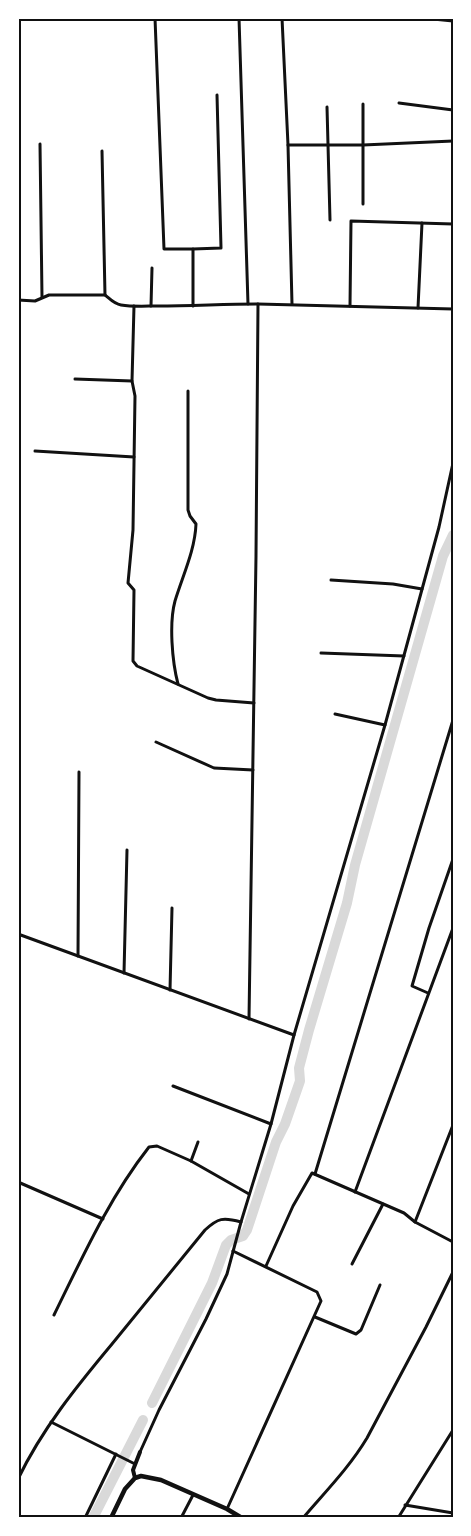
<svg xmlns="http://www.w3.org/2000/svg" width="471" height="1536" viewBox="0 0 471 1536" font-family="'Roboto Condensed',sans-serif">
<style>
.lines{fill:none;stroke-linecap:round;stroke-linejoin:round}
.river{stroke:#d9d9d9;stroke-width:10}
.minor{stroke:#111;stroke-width:3}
.tertiary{stroke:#111;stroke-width:4}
.secondary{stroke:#111;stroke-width:4.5}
.neatline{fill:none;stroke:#111;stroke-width:2}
</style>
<rect width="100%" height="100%" fill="#fff"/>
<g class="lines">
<!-- river -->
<g class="river">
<path d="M 152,1403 L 212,1283 L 226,1245 L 231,1240 L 243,1236 L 247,1230 L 276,1142 L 285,1124 L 300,1081 L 299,1068 L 309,1030 L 347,903 L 355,865 L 443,556 L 453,535"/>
<path d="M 93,1518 L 143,1420"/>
</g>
<!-- minor -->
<g class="minor">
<path d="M 155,18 L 164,249 L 193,249 L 193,306"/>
<path d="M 239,18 L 248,304"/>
<path d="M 282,18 L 288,145 L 292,304"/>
<path d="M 423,18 L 453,21"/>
<path d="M 399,103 L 453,110"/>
<path d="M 363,104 L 363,204"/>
<path d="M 327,107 L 330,220"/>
<path d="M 40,144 L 42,297"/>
<path d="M 288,145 L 363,145 L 453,141"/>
<path d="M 102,151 L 105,295"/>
<path d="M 193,249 L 221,248 L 217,95"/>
<path d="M 18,300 L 35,301 L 49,295 L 105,295 C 110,299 114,304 121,305 C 133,307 146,306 158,306 C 192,306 225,304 258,304 L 453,309"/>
<path d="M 134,306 L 132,381 L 135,396 L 133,530 L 128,583 L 134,590 L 133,661 L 137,666 L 208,698 L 216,700 L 254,703"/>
<path d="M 151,306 L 152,268"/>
<path d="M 350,306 L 351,221 L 453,224"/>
<path d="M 418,308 L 422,223"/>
<path d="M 75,379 L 132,381"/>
<path d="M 35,451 L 134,457"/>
<path d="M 331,580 L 393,584 L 422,589"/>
<path d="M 321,653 L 404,656"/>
<path d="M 178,684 C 172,661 169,623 175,601 C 183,575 195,550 196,524 L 190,516 L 188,510 L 188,391"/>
<path d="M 335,714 L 385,725"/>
<path d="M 156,742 L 214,768 L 253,770"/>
<path d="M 18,934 L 294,1035"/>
<path d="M 78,956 L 79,772"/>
<path d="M 124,973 L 127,850"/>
<path d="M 170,990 L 172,908"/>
<path d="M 428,993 L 412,986 L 429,928 L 453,859"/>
<path d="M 249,1019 L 256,556 L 258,304"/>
<path d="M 173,1086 L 271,1124"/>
<path d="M 191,1161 L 198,1142"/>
<path d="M 315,1174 L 453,720"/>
<path d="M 18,1182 L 103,1219"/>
<path d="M 355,1192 L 453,928"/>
<path d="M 415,1222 L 453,1125"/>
<path d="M 352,1264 L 383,1204"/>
<path d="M 266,1266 L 293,1206 L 312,1173 L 404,1213 L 415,1222 L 453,1242"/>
<path d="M 54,1315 C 82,1258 109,1198 149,1147 L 157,1146 L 191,1161 L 249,1194"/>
<path d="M 315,1317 L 356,1334 L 361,1330 L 380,1285"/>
<path d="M 51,1422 L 135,1464"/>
<path d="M 140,1452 L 159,1410 L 206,1319 L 227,1274 L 241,1222 L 271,1124 L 294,1035 L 385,725 L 439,527 L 453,463"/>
<path d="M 18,1479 C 42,1429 77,1386 112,1344 C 143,1306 174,1268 205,1230 C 218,1218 223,1217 241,1222"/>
<path d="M 405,1505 L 453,1513"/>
<path d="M 227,1509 L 321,1301 L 317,1292 L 233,1251"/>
<path d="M 85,1518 L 116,1454"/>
<path d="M 181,1518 L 193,1495"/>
<path d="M 303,1518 C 325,1492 349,1468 367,1438 L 426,1327 L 453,1272"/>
<path d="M 398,1518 L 453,1430"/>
</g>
<!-- tertiary -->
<path class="tertiary" d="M 135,1478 L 133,1470 L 140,1452"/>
<!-- secondary -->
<path class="secondary" d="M 111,1518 L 125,1489 L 135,1478 L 141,1476 L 161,1480 L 227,1509 L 242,1518"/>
</g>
<!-- border -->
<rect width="471" height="1536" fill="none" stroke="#ffffff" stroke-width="39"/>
<rect x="20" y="20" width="432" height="1496" class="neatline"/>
</svg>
